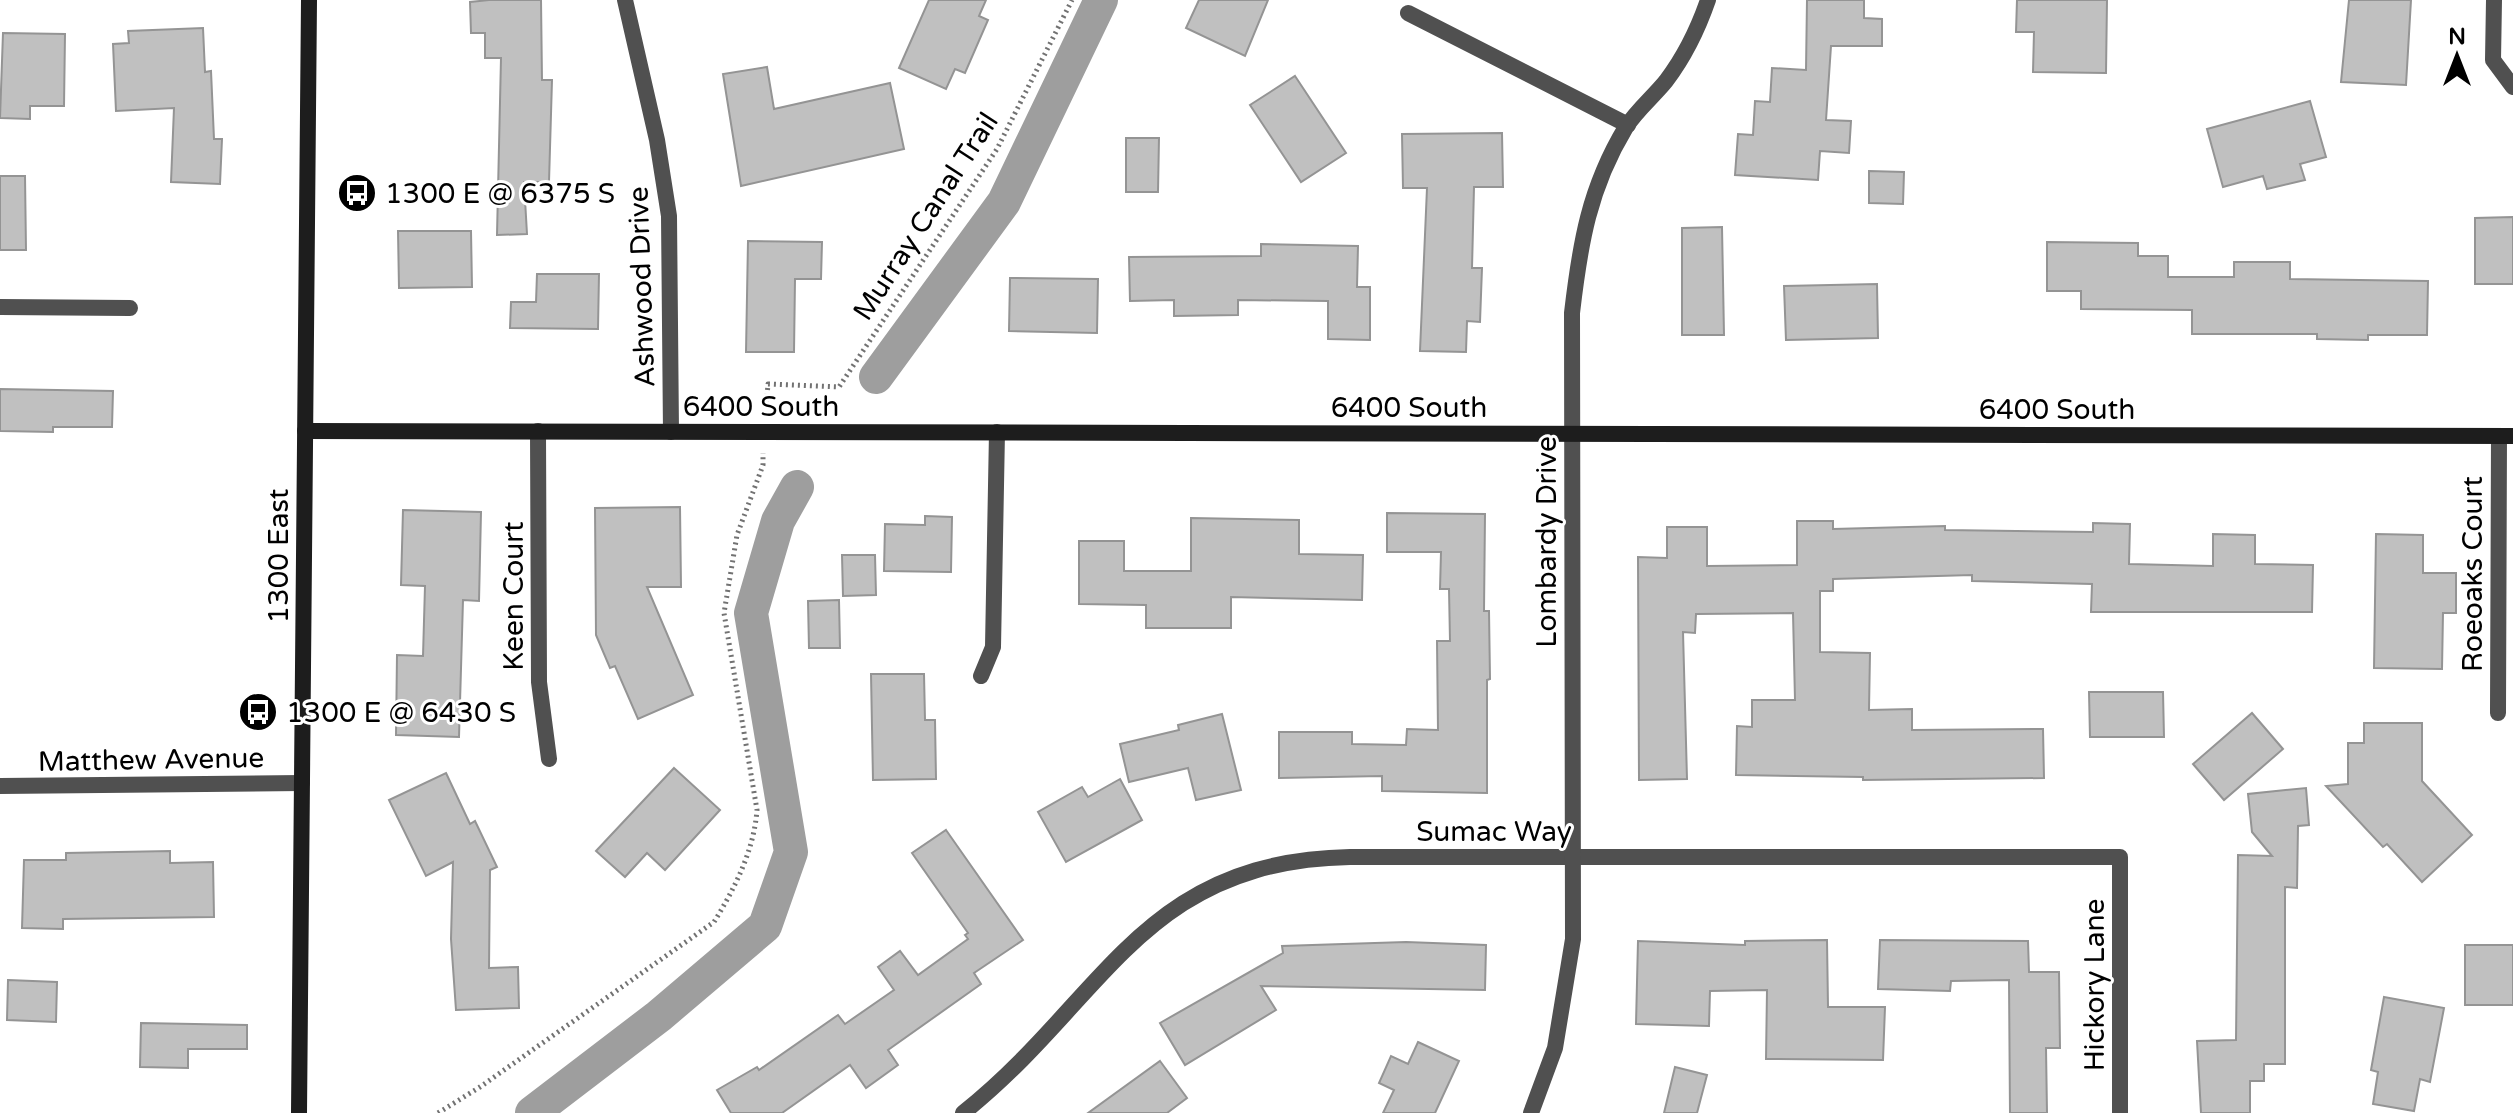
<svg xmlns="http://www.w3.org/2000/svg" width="2513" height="1113" viewBox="0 0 2513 1113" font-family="'Varela Round',sans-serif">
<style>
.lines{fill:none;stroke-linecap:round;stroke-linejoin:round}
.canal{stroke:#9e9e9e;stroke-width:34}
.building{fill:#c0c0c0;stroke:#949494;stroke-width:2}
.path{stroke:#727272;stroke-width:5;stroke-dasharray:2 4;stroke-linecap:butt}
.lane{stroke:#505050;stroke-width:16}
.street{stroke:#505050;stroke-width:16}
.secondary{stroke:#1d1d1d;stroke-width:16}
.labels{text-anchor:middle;stroke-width:6;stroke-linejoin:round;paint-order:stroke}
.poi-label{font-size:28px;fill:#000;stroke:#fff;text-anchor:start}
.street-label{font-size:28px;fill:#000;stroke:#fff}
</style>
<rect width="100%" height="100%" fill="#fff"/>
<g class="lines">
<!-- canal -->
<g class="canal">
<path d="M 876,377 L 1004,202 L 1101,0"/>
<path d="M 532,1113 L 659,1016 L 765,926 L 791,852 L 751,613 L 778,521 L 797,487"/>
</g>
</g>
<!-- building -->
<g class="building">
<path d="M 489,0 L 541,0 L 542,80 L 552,80 L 549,182 L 524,182 L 527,234 L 497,235 L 501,58 L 485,58 L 485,33 L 471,33 L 470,2 Z"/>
<path d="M 929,0 L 986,0 L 979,16 L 988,20 L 965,73 L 955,69 L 946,89 L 899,68 Z"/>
<path d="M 1199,0 L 1268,0 L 1245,56 L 1186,28 Z"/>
<path d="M 1807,0 L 1864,0 L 1864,18 L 1882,19 L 1882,46 L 1831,46 L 1826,120 L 1851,121 L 1849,153 L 1820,151 L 1818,180 L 1735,175 L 1738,134 L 1753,135 L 1755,101 L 1770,102 L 1772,68 L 1806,70 Z"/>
<path d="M 2017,0 L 2107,0 L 2106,73 L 2033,72 L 2034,32 L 2016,32 Z"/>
<path d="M 2349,0 L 2411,0 L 2406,85 L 2341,82 Z"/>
<path d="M 203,28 L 205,72 L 211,71 L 214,139 L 222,139 L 220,184 L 171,182 L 174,108 L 116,111 L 113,44 L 129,43 L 128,31 Z"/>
<path d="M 3,33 L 65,34 L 64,106 L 30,106 L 30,119 L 0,118 Z"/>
<path d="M 767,67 L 774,109 L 890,83 L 904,149 L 741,186 L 723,74 Z"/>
<path d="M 1295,76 L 1346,153 L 1301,182 L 1250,105 Z"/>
<path d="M 2310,101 L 2326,157 L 2300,164 L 2305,180 L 2267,189 L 2263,176 L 2223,187 L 2207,129 Z"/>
<path d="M 1502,133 L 1503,187 L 1474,187 L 1472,268 L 1482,268 L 1480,322 L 1467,321 L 1466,352 L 1420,351 L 1427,188 L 1403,188 L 1402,134 Z"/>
<path d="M 1126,138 L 1159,138 L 1158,192 L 1126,192 Z"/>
<path d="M 1869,171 L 1904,172 L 1903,204 L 1869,203 Z"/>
<path d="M 0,176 L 25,176 L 26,250 L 0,250 Z"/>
<path d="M 2513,217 L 2513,284 L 2475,284 L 2475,218 Z"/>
<path d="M 1722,227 L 1724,335 L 1682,335 L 1682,228 Z"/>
<path d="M 398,231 L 471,231 L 472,287 L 399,288 Z"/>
<path d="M 748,241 L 822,242 L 821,279 L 795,279 L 794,352 L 746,352 Z"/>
<path d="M 2047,242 L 2138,243 L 2138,256 L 2168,256 L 2168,277 L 2234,277 L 2234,262 L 2290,262 L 2290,279 L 2428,281 L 2427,335 L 2368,335 L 2368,340 L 2317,339 L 2317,334 L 2192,334 L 2192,310 L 2081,309 L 2081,291 L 2047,291 Z"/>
<path d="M 1261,244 L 1358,246 L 1357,287 L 1370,287 L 1370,340 L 1328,339 L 1328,301 L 1238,300 L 1238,315 L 1174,316 L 1174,300 L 1130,301 L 1129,257 L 1261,256 Z"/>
<path d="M 537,274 L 599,274 L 598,329 L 510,328 L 511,302 L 536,302 Z"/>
<path d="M 1010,278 L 1098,279 L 1097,333 L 1009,331 Z"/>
<path d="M 1877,284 L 1878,338 L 1786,340 L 1784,286 Z"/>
<path d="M 0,389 L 113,391 L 112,427 L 53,427 L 53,432 L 0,431 Z"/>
<path d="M 680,507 L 681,587 L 647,587 L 693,695 L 638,719 L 615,666 L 610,668 L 596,635 L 595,508 Z"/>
<path d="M 403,510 L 481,512 L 479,601 L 463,600 L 459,737 L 396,735 L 397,655 L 423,656 L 425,586 L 401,585 Z"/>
<path d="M 1387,513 L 1485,514 L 1484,611 L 1489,611 L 1490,679 L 1487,680 L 1487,793 L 1382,791 L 1382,776 L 1279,778 L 1279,732 L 1352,732 L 1352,744 L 1406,745 L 1407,729 L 1438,730 L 1437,641 L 1450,641 L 1449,589 L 1440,589 L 1441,552 L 1387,552 Z"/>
<path d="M 925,516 L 952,517 L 951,572 L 884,571 L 885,524 L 925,525 Z"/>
<path d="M 1191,518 L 1299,520 L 1299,554 L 1363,555 L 1362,600 L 1231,597 L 1231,628 L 1146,628 L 1146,605 L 1079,604 L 1079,541 L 1124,541 L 1124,571 L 1191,571 Z"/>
<path d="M 1797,521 L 1833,521 L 1833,529 L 1945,526 L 1945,530 L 2093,532 L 2093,523 L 2130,524 L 2129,564 L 2213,566 L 2213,534 L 2255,535 L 2255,564 L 2313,565 L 2312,612 L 2091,612 L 2092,584 L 1972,581 L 1972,575 L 1833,579 L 1833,591 L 1820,591 L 1820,652 L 1870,653 L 1869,710 L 1912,709 L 1912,730 L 2043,729 L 2044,778 L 1863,780 L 1863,777 L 1736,775 L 1737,726 L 1752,727 L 1752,700 L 1795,700 L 1793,613 L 1696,614 L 1695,633 L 1683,632 L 1687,779 L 1639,780 L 1638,557 L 1667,558 L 1667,527 L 1707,527 L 1707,566 L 1797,565 Z"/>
<path d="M 2376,534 L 2423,535 L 2423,573 L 2456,573 L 2456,613 L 2443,613 L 2442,669 L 2374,668 Z"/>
<path d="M 842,555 L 875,555 L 876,595 L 843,596 Z"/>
<path d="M 839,600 L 840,648 L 809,648 L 808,601 Z"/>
<path d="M 871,674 L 924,674 L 925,720 L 935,720 L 936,779 L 873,780 Z"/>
<path d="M 2089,692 L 2163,692 L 2164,737 L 2090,737 Z"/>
<path d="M 2252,713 L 2283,749 L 2224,800 L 2193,764 Z"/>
<path d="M 1222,714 L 1241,790 L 1196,800 L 1188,768 L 1129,782 L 1120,744 L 1179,730 L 1178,725 Z"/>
<path d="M 2364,723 L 2422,723 L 2422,781 L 2472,835 L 2422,882 L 2387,844 L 2383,847 L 2326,786 L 2348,784 L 2348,743 L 2364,743 Z"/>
<path d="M 674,768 L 720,810 L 665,870 L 647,853 L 625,877 L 596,851 Z"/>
<path d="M 446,773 L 470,824 L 475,821 L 497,867 L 490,870 L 489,968 L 518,967 L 519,1008 L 456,1010 L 451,939 L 453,862 L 426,876 L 389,800 Z"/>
<path d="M 1120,779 L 1142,820 L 1066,862 L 1038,812 L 1082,787 L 1088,797 Z"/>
<path d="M 2306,788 L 2309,825 L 2298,826 L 2297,888 L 2285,887 L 2285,1064 L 2264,1064 L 2264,1081 L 2250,1081 L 2250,1113 L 2201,1113 L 2197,1041 L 2236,1040 L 2238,855 L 2272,856 L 2252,832 L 2248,794 Z"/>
<path d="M 946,830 L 1023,940 L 974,973 L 981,984 L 888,1050 L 898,1065 L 866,1088 L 850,1065 L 782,1113 L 731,1113 L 717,1090 L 757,1067 L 759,1070 L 838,1015 L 845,1024 L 894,990 L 878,967 L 900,951 L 918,975 L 968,939 L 965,935 L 968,933 L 912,853 Z"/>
<path d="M 170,851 L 170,863 L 213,862 L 214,917 L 63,919 L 63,929 L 22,928 L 24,860 L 66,860 L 66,853 Z"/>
<path d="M 1827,940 L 1828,1007 L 1885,1007 L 1883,1060 L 1766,1059 L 1767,990 L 1710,991 L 1709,1026 L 1636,1024 L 1638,941 L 1745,945 L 1745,941 Z"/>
<path d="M 1880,940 L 2028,941 L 2029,972 L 2059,972 L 2060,1048 L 2046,1048 L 2047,1113 L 2010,1113 L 2009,980 L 1951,981 L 1950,991 L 1878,989 Z"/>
<path d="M 1406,942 L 1486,945 L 1485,990 L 1261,986 L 1276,1010 L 1185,1065 L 1160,1023 L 1283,953 L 1282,946 Z"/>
<rect x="2465" y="945" width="48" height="60"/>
<path d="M 8,980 L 57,982 L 56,1022 L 7,1020 Z"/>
<path d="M 2384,997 L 2444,1008 L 2430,1082 L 2420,1079 L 2414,1111 L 2373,1104 L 2378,1072 L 2371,1070 Z"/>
<path d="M 141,1023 L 247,1025 L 247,1049 L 188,1049 L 188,1068 L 140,1067 Z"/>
<path d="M 1418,1042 L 1459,1061 L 1435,1113 L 1383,1113 L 1394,1090 L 1379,1083 L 1391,1056 L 1408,1064 Z"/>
<path d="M 1160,1061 L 1187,1098 L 1167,1113 L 1088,1113 Z"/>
<path d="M 1675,1067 L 1707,1075 L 1697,1113 L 1664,1113 Z"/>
</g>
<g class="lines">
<!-- path -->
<g class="path">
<path d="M 766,408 L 768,384 L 839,387 L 997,149 L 1072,0"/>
<path d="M 438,1113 L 480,1087 L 714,922 C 735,888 754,850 757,810 L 724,613 L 737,535 L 763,465 L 763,453"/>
</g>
<!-- lane -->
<g class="lane">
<path d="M 2494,0 L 2493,60 L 2513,87"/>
<path d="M 981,676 L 993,647 L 997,432"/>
</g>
<!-- street -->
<g class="street">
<path d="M 625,0 L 657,140 L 669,216 L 671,432"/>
<path d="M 1408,13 L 1628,125"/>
<path d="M 0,307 L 130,308"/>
<path d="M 538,431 L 539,682 L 549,759"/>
<path d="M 2498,713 L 2499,436"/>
<path d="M 0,786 L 302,783"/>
<path d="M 963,1113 C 1105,1000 1141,861 1350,857 L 2120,857 L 2120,1113"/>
<path d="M 1531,1113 L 1555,1048 L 1573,939 L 1572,313 C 1580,244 1589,188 1626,127 C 1637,110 1653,97 1666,81 C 1685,56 1698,29 1708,0"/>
</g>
<!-- secondary -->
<g class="secondary">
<path d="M 305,431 L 2513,436"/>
<path d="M 299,1113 L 309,0"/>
</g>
</g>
<!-- icons -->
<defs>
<g id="bus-disc" transform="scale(2)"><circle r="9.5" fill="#000" stroke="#fff"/><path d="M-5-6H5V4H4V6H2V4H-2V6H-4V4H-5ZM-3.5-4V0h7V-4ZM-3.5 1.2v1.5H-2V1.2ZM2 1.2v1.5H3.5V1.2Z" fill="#fff"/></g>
</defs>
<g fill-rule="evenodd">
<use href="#bus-disc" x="357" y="193"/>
<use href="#bus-disc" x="258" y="712"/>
</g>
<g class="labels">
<!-- poi labels -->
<g class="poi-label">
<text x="385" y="203">1300 E @ 6375 S</text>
<text x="286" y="722">1300 E @ 6430 S</text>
</g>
<!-- street labels -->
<g class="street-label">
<text transform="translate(925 216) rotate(-57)" y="10">Murray Canal Trail</text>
<text transform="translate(641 287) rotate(-92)" y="10">Ashwood Drive</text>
<text x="761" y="416">6400 South</text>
<text x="1409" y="417">6400 South</text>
<text x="2057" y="419">6400 South</text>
<text transform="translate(1546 542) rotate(-90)" y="10">Lombardy Drive</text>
<text transform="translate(278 556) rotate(-90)" y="10">1300 East</text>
<text transform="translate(2472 574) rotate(-90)" y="10">Roeoaks Court</text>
<text transform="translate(513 596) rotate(-90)" y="10">Keen Court</text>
<text transform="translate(151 759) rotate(-1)" y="10">Matthew Avenue</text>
<text x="1494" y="841">Sumac Way</text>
<text transform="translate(2094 985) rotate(-90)" y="10">Hickory Lane</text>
</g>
</g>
<!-- north arrow -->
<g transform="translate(2457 56)" stroke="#ffffff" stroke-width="6" paint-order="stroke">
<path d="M0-6L14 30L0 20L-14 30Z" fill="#000000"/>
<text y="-12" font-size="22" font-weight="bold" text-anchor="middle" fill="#000000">N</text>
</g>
</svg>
